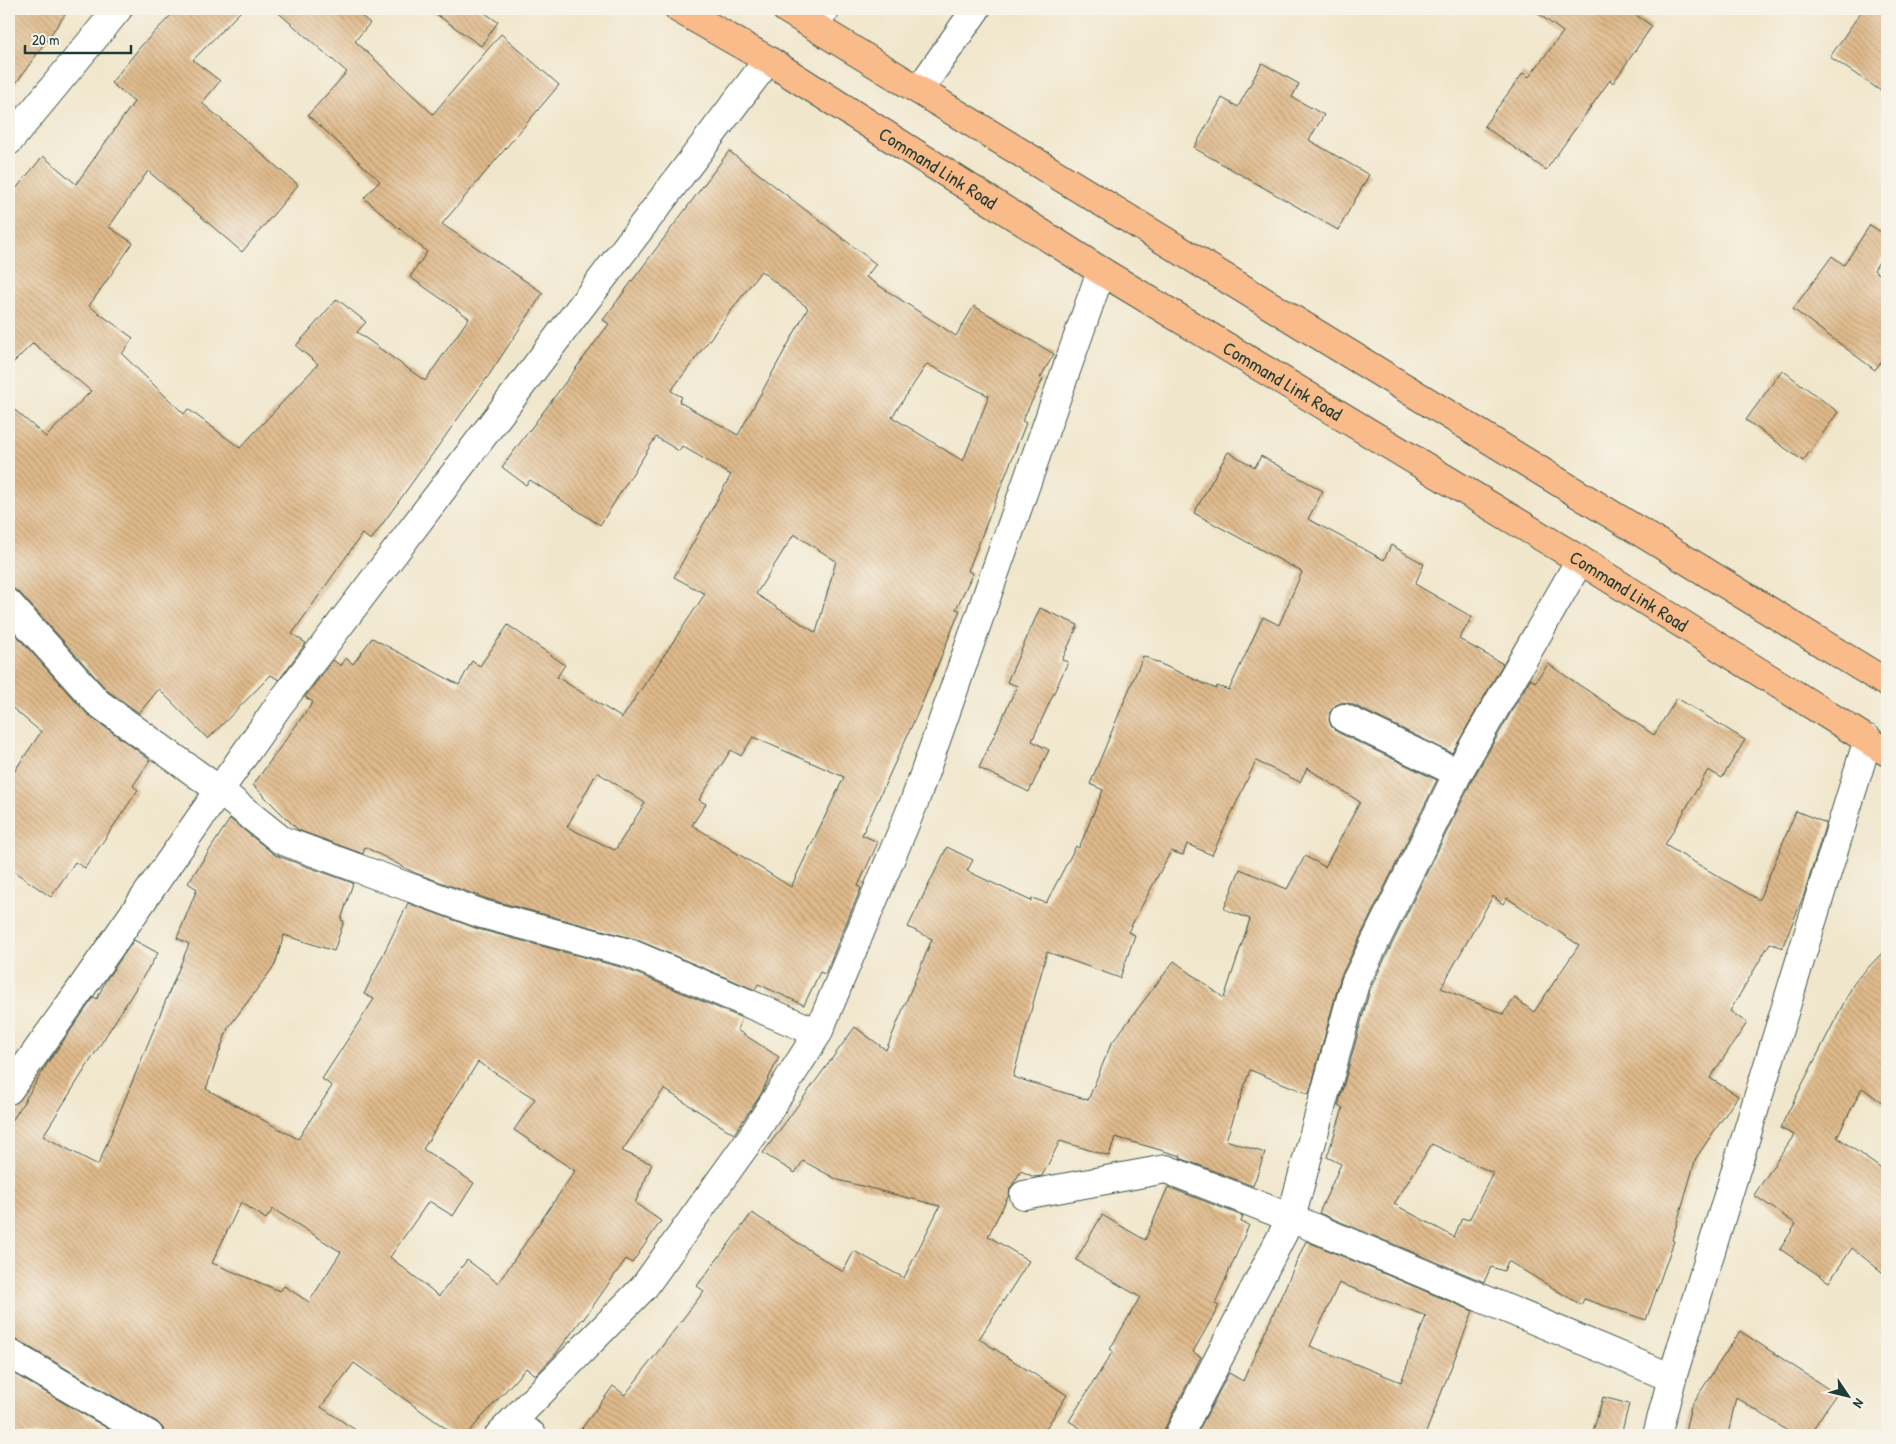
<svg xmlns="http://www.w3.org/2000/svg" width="1896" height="1444" viewBox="0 0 1896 1444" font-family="'Patrick Hand',sans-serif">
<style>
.building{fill:url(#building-back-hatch);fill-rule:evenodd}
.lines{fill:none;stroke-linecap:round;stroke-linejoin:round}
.minor-casing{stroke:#3e564b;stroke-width:30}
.major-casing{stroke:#3e564b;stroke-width:30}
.minor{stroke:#fff;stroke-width:28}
.major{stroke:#fabb8b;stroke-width:28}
.labels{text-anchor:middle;stroke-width:4;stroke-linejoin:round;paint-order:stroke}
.street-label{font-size:19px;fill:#1f3d34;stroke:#f7f3e8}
</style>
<defs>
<pattern id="building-back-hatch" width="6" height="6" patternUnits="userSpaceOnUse" patternTransform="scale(1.25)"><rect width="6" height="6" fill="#e0ba8b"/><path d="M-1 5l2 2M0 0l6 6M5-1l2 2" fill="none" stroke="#b59872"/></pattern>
</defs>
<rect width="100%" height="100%" fill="#f7f3e8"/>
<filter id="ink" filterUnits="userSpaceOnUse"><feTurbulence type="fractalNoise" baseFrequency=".02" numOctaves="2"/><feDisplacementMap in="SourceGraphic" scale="10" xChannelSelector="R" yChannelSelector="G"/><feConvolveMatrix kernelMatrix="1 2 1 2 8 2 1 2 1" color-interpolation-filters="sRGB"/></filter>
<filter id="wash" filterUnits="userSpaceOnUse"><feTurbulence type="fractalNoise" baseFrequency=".0096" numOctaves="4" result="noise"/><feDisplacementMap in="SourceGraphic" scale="20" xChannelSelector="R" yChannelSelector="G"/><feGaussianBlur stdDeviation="1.12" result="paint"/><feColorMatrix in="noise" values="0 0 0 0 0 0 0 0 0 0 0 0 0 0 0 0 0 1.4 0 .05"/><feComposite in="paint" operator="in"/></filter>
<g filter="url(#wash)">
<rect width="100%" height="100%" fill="#f0e6cb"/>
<g id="blocks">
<!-- building -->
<g class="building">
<path d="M 9,9 L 69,9 L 9,93 Z"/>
<path d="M 177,9 L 243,9 L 193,60 L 220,81 L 202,103 L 298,185 L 242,252 L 148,171 L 109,227 L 133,243 L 89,306 L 133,338 L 122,354 L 184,414 L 188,409 L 240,448 L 318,364 L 296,346 L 337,299 L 366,322 L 357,332 L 425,381 L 469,318 L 410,277 L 427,252 L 364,198 L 380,181 L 308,115 L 347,72 L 274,9 L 353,9 L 370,23 L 355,41 L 433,114 L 501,34 L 559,85 L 442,224 L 543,293 L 489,375 L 371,540 L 362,534 L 292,634 L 306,643 L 279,680 L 271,675 L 208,739 L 159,689 L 139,713 L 108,691 L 21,594 L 14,589 L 9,589 L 9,405 L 46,437 L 91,391 L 33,343 L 9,367 L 9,197 L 43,156 L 76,184 L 134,102 L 111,83 L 141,46 Z"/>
<path d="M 429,9 L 479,9 L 498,22 L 481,46 Z"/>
<path d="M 1532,9 L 1627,9 L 1652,26 L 1613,83 L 1610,80 L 1546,170 L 1484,126 L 1523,73 L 1529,77 L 1563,32 Z"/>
<path d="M 1863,9 L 1887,9 L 1887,95 L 1830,57 Z"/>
<path d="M 1262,63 L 1299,84 L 1292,97 L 1324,115 L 1309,140 L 1369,175 L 1338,230 L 1194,148 L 1222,98 L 1238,107 Z"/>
<path d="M 729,151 L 876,264 L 866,277 L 956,336 L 974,306 L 1054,354 L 1040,378 L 1043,379 L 1022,421 L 1026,423 L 968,571 L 973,573 L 956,609 L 960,610 L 924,699 L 862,835 L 878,842 L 858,886 L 861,888 L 825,974 L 820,972 L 804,1005 L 758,984 L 755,990 L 635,939 L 487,899 L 415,873 L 365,847 L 363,854 L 298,830 L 253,785 L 313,702 L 305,697 L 333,660 L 341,666 L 346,658 L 353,664 L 372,638 L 459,685 L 472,661 L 480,666 L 508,625 L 565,665 L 557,677 L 622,718 L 705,594 L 674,577 L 731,475 L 682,446 L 679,451 L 656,437 L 600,525 L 530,480 L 526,485 L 502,467 L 609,324 L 603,320 ZM 761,271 L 808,308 L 738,435 L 679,402 L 682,397 L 671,391 ZM 927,364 L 989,396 L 963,461 L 892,417 ZM 794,534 L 836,561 L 816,633 L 756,594 ZM 753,737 L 844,777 L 791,887 L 692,825 L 706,804 L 699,800 L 731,750 L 741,756 ZM 597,772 L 645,803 L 615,850 L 567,827 Z"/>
<path d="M 1870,225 L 1887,236 L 1887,249 L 1874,270 L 1887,280 L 1887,353 L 1875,370 L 1793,309 L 1832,256 L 1844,265 Z"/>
<path d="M 1782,370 L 1838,412 L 1803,461 L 1746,420 Z"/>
<path d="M 1228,452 L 1255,467 L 1261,456 L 1323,491 L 1308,519 L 1384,560 L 1391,545 L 1424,564 L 1415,584 L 1472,617 L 1459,639 L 1503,664 L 1452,753 L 1351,704 L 1343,702 L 1336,705 L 1330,712 L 1329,720 L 1331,726 L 1337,732 L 1437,780 L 1341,976 L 1309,1094 L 1250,1070 L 1226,1140 L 1265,1153 L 1253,1186 L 1180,1158 L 1181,1156 L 1115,1137 L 1109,1156 L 1060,1141 L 1042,1176 L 1034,1177 L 1021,1171 L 1010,1189 L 1009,1195 L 988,1236 L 1029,1261 L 979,1339 L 1067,1395 L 1042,1435 L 577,1435 L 613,1386 L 625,1395 L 704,1291 L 697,1286 L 752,1213 L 843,1272 L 854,1251 L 904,1278 L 940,1206 L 838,1180 L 803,1161 L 795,1173 L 763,1153 L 855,1027 L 886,1050 L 932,939 L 908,927 L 947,847 L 973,860 L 967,871 L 1031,901 L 1032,898 L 1046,903 L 1076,846 L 1079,848 L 1103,790 L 1090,784 L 1143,656 L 1216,689 L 1217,686 L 1229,690 L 1263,617 L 1279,625 L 1302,572 L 1194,513 ZM 1256,761 L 1300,782 L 1307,768 L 1360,802 L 1325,867 L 1305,856 L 1287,889 L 1240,869 L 1224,909 L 1250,919 L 1224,998 L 1174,961 L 1111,1044 L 1088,1100 L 1013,1077 L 1047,952 L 1120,978 L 1135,935 L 1128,932 L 1171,851 L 1183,855 L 1187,844 L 1212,855 Z"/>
<path d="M 1040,608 L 1078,625 L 1062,660 L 1068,662 L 1032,741 L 1049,750 L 1029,792 L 979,768 L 1017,686 L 1007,682 Z"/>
<path d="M 9,627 L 86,713 L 150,760 L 133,786 L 138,790 L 85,868 L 75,862 L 51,897 L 9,868 L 9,779 L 41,732 L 9,705 Z"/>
<path d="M 1548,664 L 1654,735 L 1677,698 L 1745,740 L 1722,778 L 1708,770 L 1665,845 L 1759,900 L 1796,811 L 1826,823 L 1804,895 L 1782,948 L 1770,943 L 1730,1011 L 1747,1023 L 1710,1078 L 1738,1096 L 1696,1158 L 1672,1240 L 1674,1241 L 1646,1320 L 1584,1299 L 1581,1305 L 1508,1261 L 1504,1271 L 1491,1267 L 1484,1282 L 1319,1213 L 1341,1164 L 1327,1157 L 1343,1108 L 1338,1106 L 1370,989 L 1472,780 L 1530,679 L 1535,682 ZM 1493,896 L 1503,904 L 1507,898 L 1579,945 L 1534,1012 L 1515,998 L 1503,1014 L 1441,988 ZM 1432,1144 L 1493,1173 L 1469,1220 L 1462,1218 L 1454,1237 L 1394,1204 Z"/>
<path d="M 230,819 L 275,855 L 353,883 L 341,920 L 344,921 L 334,951 L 284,935 L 275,965 L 228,1028 L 206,1089 L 298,1139 L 332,1086 L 322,1079 L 374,999 L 364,994 L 408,903 L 478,929 L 624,968 L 742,1018 L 737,1030 L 779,1057 L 761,1094 L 734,1134 L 664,1089 L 622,1151 L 652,1164 L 635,1203 L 661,1221 L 632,1263 L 626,1259 L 583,1320 L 582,1319 L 555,1355 L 536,1375 L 526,1368 L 466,1435 L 455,1435 L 354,1363 L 321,1407 L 363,1435 L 165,1435 L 163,1428 L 157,1422 L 17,1340 L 9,1337 L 9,1126 L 49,1061 L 94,997 L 97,999 L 106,980 L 134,940 L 158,953 L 43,1136 L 98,1165 L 189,944 L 177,938 L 197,889 L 188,883 ZM 478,1062 L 535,1099 L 514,1130 L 575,1171 L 498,1283 L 467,1260 L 439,1296 L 390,1257 L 429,1201 L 453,1216 L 474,1183 L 423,1149 ZM 241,1202 L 266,1219 L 273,1209 L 341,1252 L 309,1302 L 284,1286 L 280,1291 L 212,1263 Z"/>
<path d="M 1887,948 L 1887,1106 L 1862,1088 L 1837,1137 L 1887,1173 L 1887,1276 L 1852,1248 L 1829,1282 L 1780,1249 L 1796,1224 L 1754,1195 L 1794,1135 L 1780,1128 L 1855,981 Z"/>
<path d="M 1168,1187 L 1243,1216 L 1241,1222 L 1249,1225 L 1215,1304 L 1219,1306 L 1193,1352 L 1201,1357 L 1165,1428 L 1163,1435 L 1091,1435 L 1069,1421 L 1113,1351 L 1110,1349 L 1140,1297 L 1076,1260 L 1102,1215 L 1145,1240 Z"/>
<path d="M 1306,1241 L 1473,1311 L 1425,1435 L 1196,1435 L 1229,1373 L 1243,1381 ZM 1339,1283 L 1426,1316 L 1401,1382 L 1310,1346 Z"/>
<path d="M 1740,1331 L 1836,1394 L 1809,1435 L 1794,1435 L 1736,1397 L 1728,1435 L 1684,1435 L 1691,1406 Z"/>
<path d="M 9,1371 L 119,1435 L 9,1435 Z"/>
<path d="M 1603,1397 L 1629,1404 L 1621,1435 L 1592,1435 Z"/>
</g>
</g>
</g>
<g filter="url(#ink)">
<use href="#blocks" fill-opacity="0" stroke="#3e564b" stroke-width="1"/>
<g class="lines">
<!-- minor casing -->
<g class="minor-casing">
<g id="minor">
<path d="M 813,25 L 826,9"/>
<path d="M 919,90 L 976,9"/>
<path d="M 9,141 L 118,9"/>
<path d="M 9,604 L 98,703 L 219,790 L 281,840 L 482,914 L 629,953 L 818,1033"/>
<path d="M 1344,718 L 1458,773"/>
<path d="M 9,1090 L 78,993 L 279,705 L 768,60"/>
<path d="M 1024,1195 L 1166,1169 L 1291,1218 L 1672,1378"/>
<path d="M 9,1353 L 149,1435"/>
<path d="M 513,1423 L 532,1435"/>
<path d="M 499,1435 L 644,1287 L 753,1135 L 818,1033 L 915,800 L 1101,271"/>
<path d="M 1179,1435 L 1291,1218 L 1355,983 L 1458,773 L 1580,560"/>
<path d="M 1657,1435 L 1672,1378 L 1868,739"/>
</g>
</g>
<!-- major casing -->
<g class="major-casing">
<g id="major">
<path id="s1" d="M 679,9 L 768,60 L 1101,271 L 1580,560 L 1887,752"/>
<path d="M 786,9 L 1887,683"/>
</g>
</g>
<!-- minor -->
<use href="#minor" class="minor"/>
<!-- major -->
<use href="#major" class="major"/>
</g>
</g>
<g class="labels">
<!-- street labels -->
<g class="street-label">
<text dy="7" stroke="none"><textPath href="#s1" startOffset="304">Command Link Road</textPath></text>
<text dy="7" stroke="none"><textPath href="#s1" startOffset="709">Command Link Road</textPath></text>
<text dy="7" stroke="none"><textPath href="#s1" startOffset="1114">Command Link Road</textPath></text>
</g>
</g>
<!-- margin -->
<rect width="1896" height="1444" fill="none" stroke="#f7f3e8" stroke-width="30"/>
<!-- north arrow -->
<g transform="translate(1848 1396) rotate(125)" stroke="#f7f3e8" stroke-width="4" paint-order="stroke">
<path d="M0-4L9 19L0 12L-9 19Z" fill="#1f3d34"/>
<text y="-8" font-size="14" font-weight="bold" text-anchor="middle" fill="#1f3d34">N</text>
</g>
<!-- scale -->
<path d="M25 45v8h106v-8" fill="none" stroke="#1f3d34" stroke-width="2.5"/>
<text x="32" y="45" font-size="15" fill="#1f3d34" stroke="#f7f3e8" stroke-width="4" paint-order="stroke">20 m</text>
</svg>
